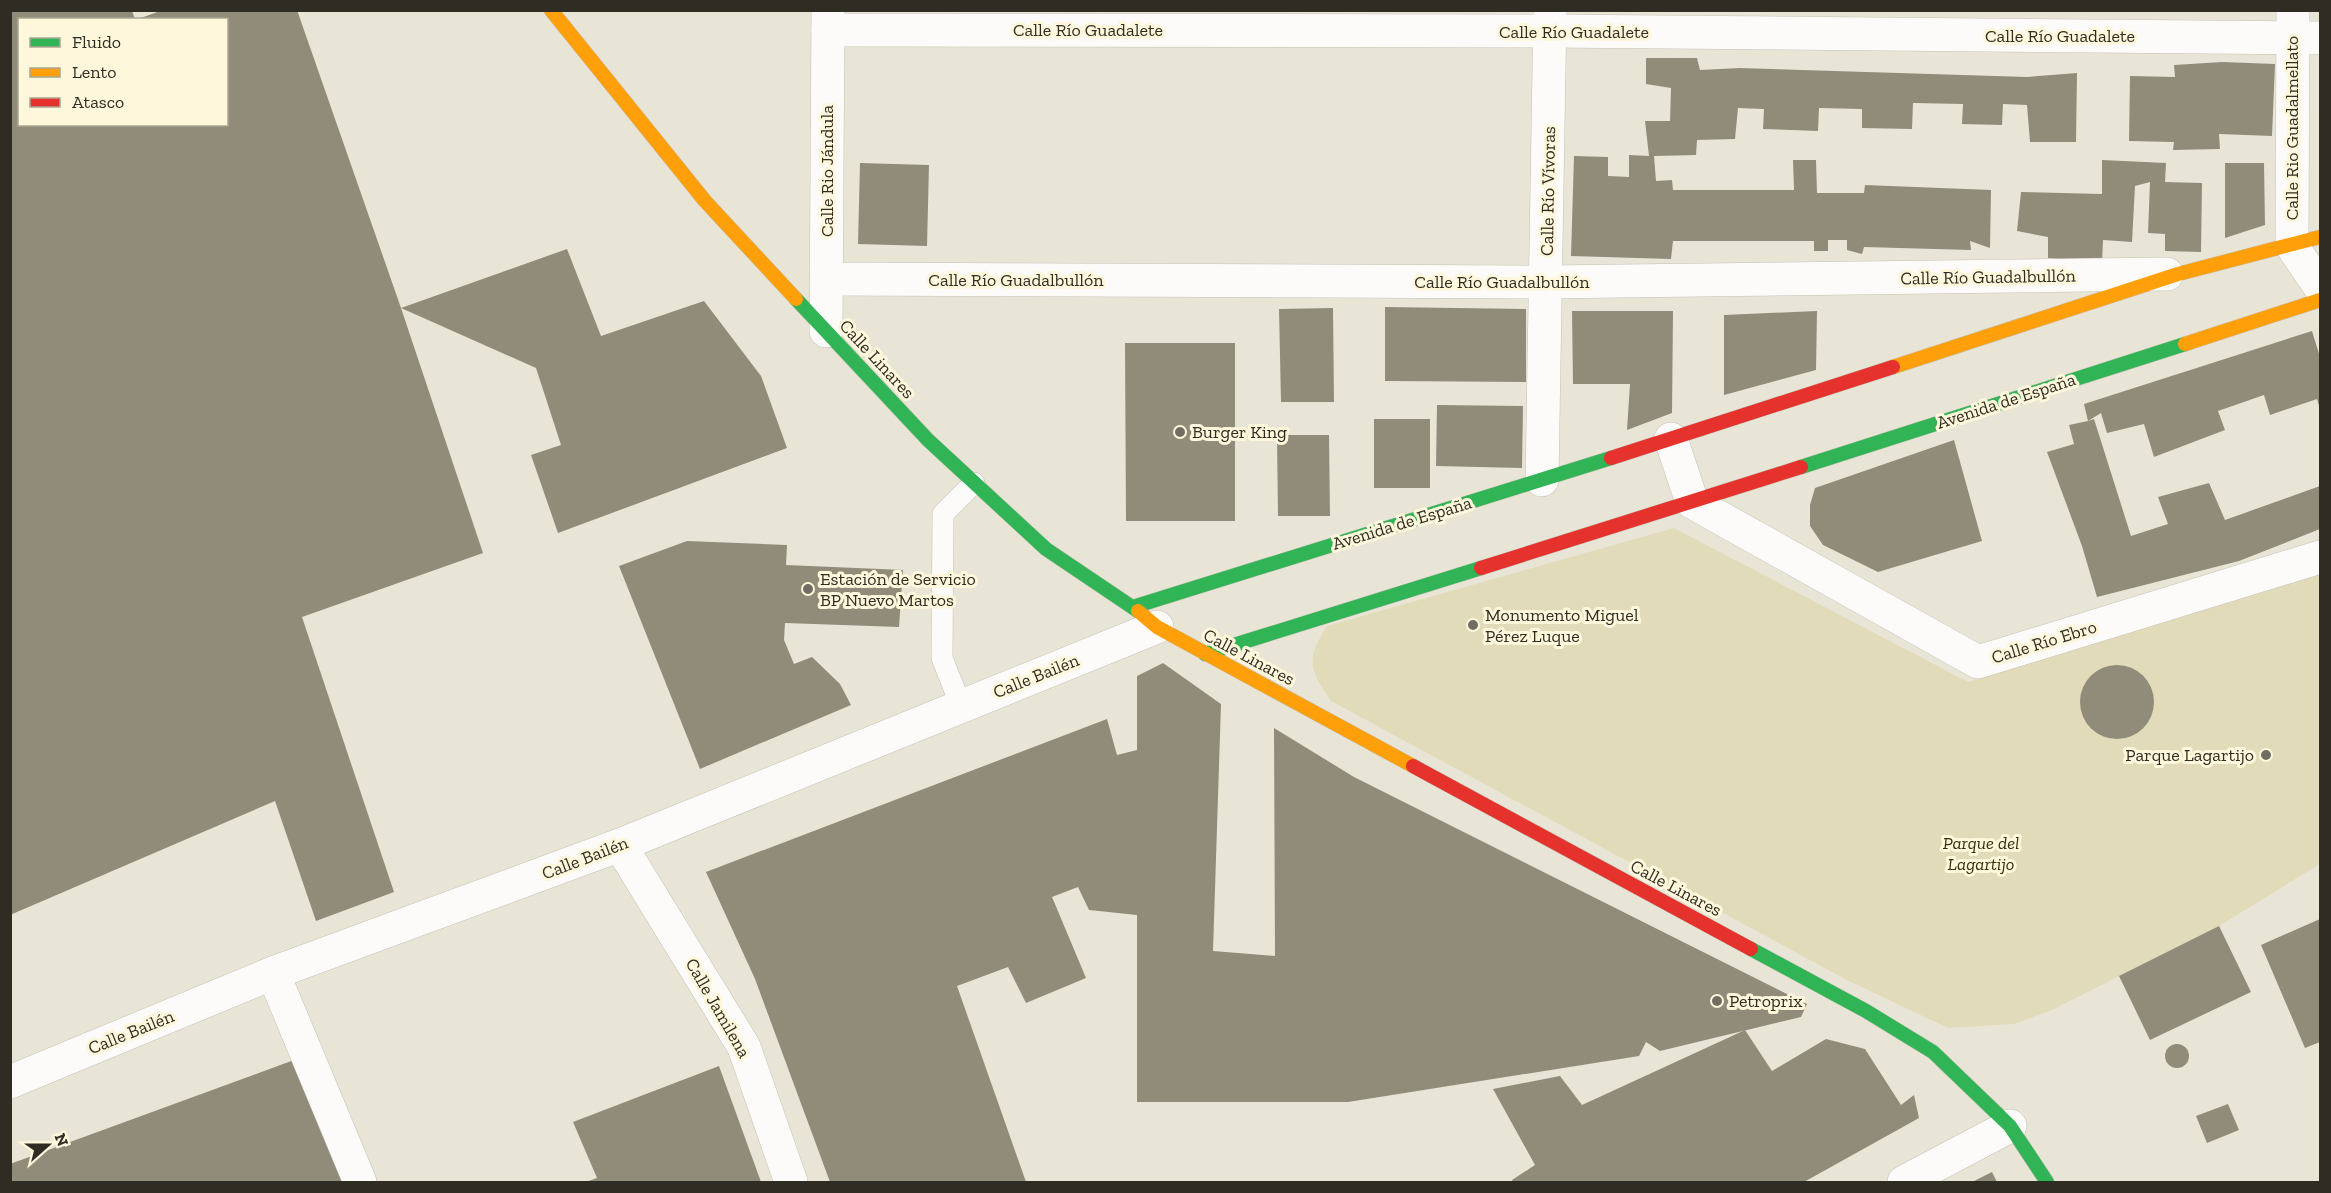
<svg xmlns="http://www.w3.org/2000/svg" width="2331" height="1193" viewBox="0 0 2331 1193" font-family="'Zilla Slab',serif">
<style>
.green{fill:#e2dbba}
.building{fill:#918c7a}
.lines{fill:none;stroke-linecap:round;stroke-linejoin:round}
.lane-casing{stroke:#c3c1b5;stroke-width:22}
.street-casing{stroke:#c3c1b5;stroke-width:34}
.fast-casing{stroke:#c3c1b5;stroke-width:15}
.slow-casing{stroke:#c3c1b5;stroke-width:15}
.jam-casing{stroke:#c3c1b5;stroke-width:15}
.lane{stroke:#fcfbf9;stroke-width:21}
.street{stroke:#fcfbf9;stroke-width:33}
.fast{stroke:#30b455;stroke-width:14}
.slow{stroke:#ff9f0a;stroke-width:14}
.jam{stroke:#e5322d;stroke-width:14}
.poi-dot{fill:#706d62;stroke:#fef7db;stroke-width:2}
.labels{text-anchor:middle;stroke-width:6;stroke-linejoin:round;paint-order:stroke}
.street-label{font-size:18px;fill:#2f2d23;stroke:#fef7db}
.poi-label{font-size:18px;fill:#2f2d23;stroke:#fef7db;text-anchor:start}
.park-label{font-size:18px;font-style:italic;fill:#372f0b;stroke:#fef7db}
</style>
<rect width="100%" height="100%" fill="#e8e5d6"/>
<!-- green -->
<path class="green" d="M 1674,528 L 1968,682 L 2320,573 L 2320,864 L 2219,926 L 2052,1010 L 2014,1024 L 1948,1028 L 1847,980 L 1331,701 C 1309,668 1305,661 1327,626 Z"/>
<!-- building -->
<g class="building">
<path d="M 10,10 L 132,10 L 135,20 L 20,20 L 20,124 L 226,124 L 226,20 L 138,19 L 163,10 L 297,10 L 401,308 L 567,249 L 601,336 L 704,301 L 761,376 L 787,448 L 558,533 L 531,455 L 561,445 L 536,368 L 401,308 L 483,553 L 302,617 L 394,892 L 316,921 L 275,801 L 10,915 Z"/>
<path d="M 1646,58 L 1697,58 L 1700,70 L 1740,68 L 2027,77 L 2077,73 L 2076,142 L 2030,142 L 2027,105 L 2003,104 L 2002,125 L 1962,124 L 1963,104 L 1913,103 L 1912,129 L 1862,128 L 1862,109 L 1819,108 L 1818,131 L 1763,129 L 1764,109 L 1738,108 L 1735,139 L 1697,140 L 1696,155 L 1654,156 L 1656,181 L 1672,180 L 1673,190 L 1794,190 L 1793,160 L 1816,160 L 1817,193 L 1864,193 L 1865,185 L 1991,190 L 1990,248 L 1970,241 L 1971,250 L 1864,247 L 1862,254 L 1847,250 L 1847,240 L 1828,240 L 1828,251 L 1814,251 L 1814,241 L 1673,241 L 1671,259 L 1571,256 L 1574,156 L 1608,157 L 1608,176 L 1629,177 L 1629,155 L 1649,156 L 1645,121 L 1670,121 L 1671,88 L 1646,84 Z"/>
<path d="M 2222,62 L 2275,64 L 2272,136 L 2219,134 L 2220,149 L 2173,150 L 2174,142 L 2129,141 L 2130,76 L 2175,77 L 2174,65 Z"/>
<path d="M 2102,160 L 2166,163 L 2165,182 L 2202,183 L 2201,252 L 2165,251 L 2165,234 L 2148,233 L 2150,182 L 2135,186 L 2132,242 L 2103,240 L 2102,263 L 2048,258 L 2048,237 L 2017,231 L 2021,192 L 2102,194 Z"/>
<path d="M 860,163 L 929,165 L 927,246 L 858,244 Z"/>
<path d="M 2225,163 L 2264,163 L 2265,225 L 2225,238 Z"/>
<path d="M 1385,307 L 1526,309 L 1526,382 L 1385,381 Z"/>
<path d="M 1333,308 L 1334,402 L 1281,402 L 1279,309 Z"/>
<path d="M 1572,311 L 1673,311 L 1672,413 L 1627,430 L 1630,384 L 1573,384 Z"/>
<path d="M 1817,311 L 1816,370 L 1724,395 L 1724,315 Z"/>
<path d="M 2312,331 L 2320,357 L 2320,409 L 2317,399 L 2270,415 L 2264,395 L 2218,411 L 2225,430 L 2154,457 L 2144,424 L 2107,433 L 2101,413 L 2088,421 L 2094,419 L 2131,536 L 2168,524 L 2158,497 L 2209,483 L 2225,520 L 2320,486 L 2320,529 L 2239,561 L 2097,597 L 2082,546 L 2047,452 L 2074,444 L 2069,425 L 2088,421 L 2084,404 Z"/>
<path d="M 1125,343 L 1235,343 L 1235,521 L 1126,521 Z"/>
<path d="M 1437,405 L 1523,406 L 1522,468 L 1436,466 Z"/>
<rect x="1374" y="419" width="56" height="69"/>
<path d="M 1277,435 L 1329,435 L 1330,516 L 1278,516 Z"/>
<path d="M 1954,440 L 1982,541 L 1878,572 L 1823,545 L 1810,526 L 1810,505 L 1815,488 Z"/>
<path d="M 687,541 L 787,545 L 786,565 L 903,570 L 899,627 L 785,623 L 784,640 L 794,664 L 812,657 L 840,684 L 851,705 L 700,769 L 619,566 Z"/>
<path d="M 1163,663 L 1221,704 L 1213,951 L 1275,956 L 1274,728 L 1354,777 L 1807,1004 L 1801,1017 L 1660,1051 L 1646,1042 L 1639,1056 L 1348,1102 L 1137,1102 L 1137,915 L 1089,910 L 1078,887 L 1052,897 L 1086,978 L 1026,1003 L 1008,967 L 957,986 L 1026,1182 L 830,1182 L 755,979 L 706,872 L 1107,719 L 1117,755 L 1137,750 L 1137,676 Z"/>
<circle cx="2117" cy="702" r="37"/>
<path d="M 2320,919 L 2320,1042 L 2305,1048 L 2261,945 Z"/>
<path d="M 2219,926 L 2251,992 L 2150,1040 L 2119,976 Z"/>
<path d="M 1745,1030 L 1772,1071 L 1826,1039 L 1865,1049 L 1901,1105 L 1914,1095 L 1919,1118 L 1804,1182 L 1513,1182 L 1512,1180 L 1535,1165 L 1493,1089 L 1560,1076 L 1582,1105 Z"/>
<circle cx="2177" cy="1056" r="12"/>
<path d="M 294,1060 L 342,1182 L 10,1182 L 10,1164 Z"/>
<path d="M 719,1066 L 761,1182 L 586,1182 L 597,1178 L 573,1122 Z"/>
<path d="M 2228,1104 L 2239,1130 L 2207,1143 L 2196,1116 Z"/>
<path d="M 1992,1172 L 1997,1182 L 1972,1182 Z"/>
</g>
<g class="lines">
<!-- lane casing -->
<g class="lane-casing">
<path id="lane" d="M 961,706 L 942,658 L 943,514 L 974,483"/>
</g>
<!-- street casing -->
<g class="street-casing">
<g id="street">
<path d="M 2293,10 L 2292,246 L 2320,287"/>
<path d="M 828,30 L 1550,31 L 2320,38"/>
<path d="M 827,279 L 1546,282 L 2167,274"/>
<path d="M 826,331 L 828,10"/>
<path d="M 1671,439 L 1692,502 L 1978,662 L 2320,557"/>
<path d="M 1542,480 L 1550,11"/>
<path d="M 620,845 L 744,1047 L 791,1182"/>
<path d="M 273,973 L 360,1182"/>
<path d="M 10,1082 L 273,973 L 620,845 L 1157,627"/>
<path d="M 1904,1182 L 2010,1126"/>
</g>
</g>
<!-- fast casing -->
<g class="fast-casing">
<g id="fast">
<path d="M 796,299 L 928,440 L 1046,549 L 1138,611"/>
<path d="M 1801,467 L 2185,344"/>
<path d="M 1133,607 L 1611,458"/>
<path d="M 1205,654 L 1481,568"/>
<path d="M 1751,949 L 1866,1011 L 1933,1052 L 2010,1126 L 2047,1182"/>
</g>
</g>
<!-- slow casing -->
<g class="slow-casing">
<g id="slow">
<path d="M 551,10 L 705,201 L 796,299"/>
<path d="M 2185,344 L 2320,300"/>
<path d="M 1893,367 L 2178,274 L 2320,237"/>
<path d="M 1138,611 L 1157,627 L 1413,766"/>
</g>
</g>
<!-- jam casing -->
<g class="jam-casing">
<g id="jam">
<path d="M 1611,458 L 1893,367"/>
<path d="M 1481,568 L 1801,467"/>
<path d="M 1413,766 L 1751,949"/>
</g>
</g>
<!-- lane -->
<use href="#lane" class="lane"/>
<!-- street -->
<use href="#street" class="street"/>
<!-- fast -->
<use href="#fast" class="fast"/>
<!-- slow -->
<use href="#slow" class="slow"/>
<!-- jam -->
<use href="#jam" class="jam"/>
</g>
<!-- markers -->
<g class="poi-dot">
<circle cx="1180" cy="432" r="6"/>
<circle cx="808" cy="589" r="6"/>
<circle cx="1473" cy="625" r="6"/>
<circle cx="2266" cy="755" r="6"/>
<circle cx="1717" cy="1001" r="6"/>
</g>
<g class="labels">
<!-- street labels -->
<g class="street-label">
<text x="1088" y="36">Calle Río Guadalete</text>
<text x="1574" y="38">Calle Río Guadalete</text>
<text x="2060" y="42">Calle Río Guadalete</text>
<text transform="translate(2292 128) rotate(-90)" y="6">Calle Rio Guadalmellato</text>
<text transform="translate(827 171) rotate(-90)" y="6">Calle Rio Jándula</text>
<text transform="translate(1548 191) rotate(-89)" y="6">Calle Río Vívoras</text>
<text transform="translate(1988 277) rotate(-1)" y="6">Calle Río Guadalbullón</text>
<text x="1016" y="286">Calle Río Guadalbullón</text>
<text x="1502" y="288">Calle Río Guadalbullón</text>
<text transform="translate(877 359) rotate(47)" y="6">Calle Linares</text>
<text transform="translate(2006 401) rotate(-18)" y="6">Avenida de España</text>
<text transform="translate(1402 523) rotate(-17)" y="6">Avenida de España</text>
<text transform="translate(2044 642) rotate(-17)" y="6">Calle Río Ebro</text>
<text transform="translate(1249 657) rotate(28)" y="6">Calle Linares</text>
<text transform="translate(1036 676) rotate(-22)" y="6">Calle Bailén</text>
<text transform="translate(585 858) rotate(-21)" y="6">Calle Bailén</text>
<text transform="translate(1676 888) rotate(28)" y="6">Calle Linares</text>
<text transform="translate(718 1008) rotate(60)" y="6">Calle Jamilena</text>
<text transform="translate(131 1032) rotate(-22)" y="6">Calle Bailén</text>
</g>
<!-- poi labels -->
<g class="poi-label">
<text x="1192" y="438">Burger King</text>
<text x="820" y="585">Estación de Servicio<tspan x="820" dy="21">BP Nuevo Martos</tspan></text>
<text x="1485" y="621">Monumento Miguel<tspan x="1485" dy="21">Pérez Luque</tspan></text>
<text x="2254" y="761" text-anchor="end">Parque Lagartijo</text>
<text x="1729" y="1007">Petroprix</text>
</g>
<!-- park labels -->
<g class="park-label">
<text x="1981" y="849">Parque del<tspan x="1981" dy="21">Lagartijo</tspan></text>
</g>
</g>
<!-- border -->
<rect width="2331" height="1193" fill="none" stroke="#2f2d23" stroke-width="24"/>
<!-- legend -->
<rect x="18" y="18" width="210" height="108" fill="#fef7db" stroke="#aba691" stroke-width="1.5"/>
<rect x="30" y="38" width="30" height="9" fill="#30b455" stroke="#aba691" stroke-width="1.5"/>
<text x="72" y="48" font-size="18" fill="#2f2d23">Fluido</text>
<rect x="30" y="68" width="30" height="9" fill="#ff9f0a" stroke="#aba691" stroke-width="1.5"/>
<text x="72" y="78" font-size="18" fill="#2f2d23">Lento</text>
<rect x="30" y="98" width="30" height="9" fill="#e5322d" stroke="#aba691" stroke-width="1.5"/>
<text x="72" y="108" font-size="18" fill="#2f2d23">Atasco</text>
<!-- north arrow -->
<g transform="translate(48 1145) rotate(69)" stroke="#fef7db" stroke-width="4.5" paint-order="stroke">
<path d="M0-4.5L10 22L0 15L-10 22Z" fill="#2f2d23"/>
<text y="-9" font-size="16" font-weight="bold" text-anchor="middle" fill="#2f2d23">N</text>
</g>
</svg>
